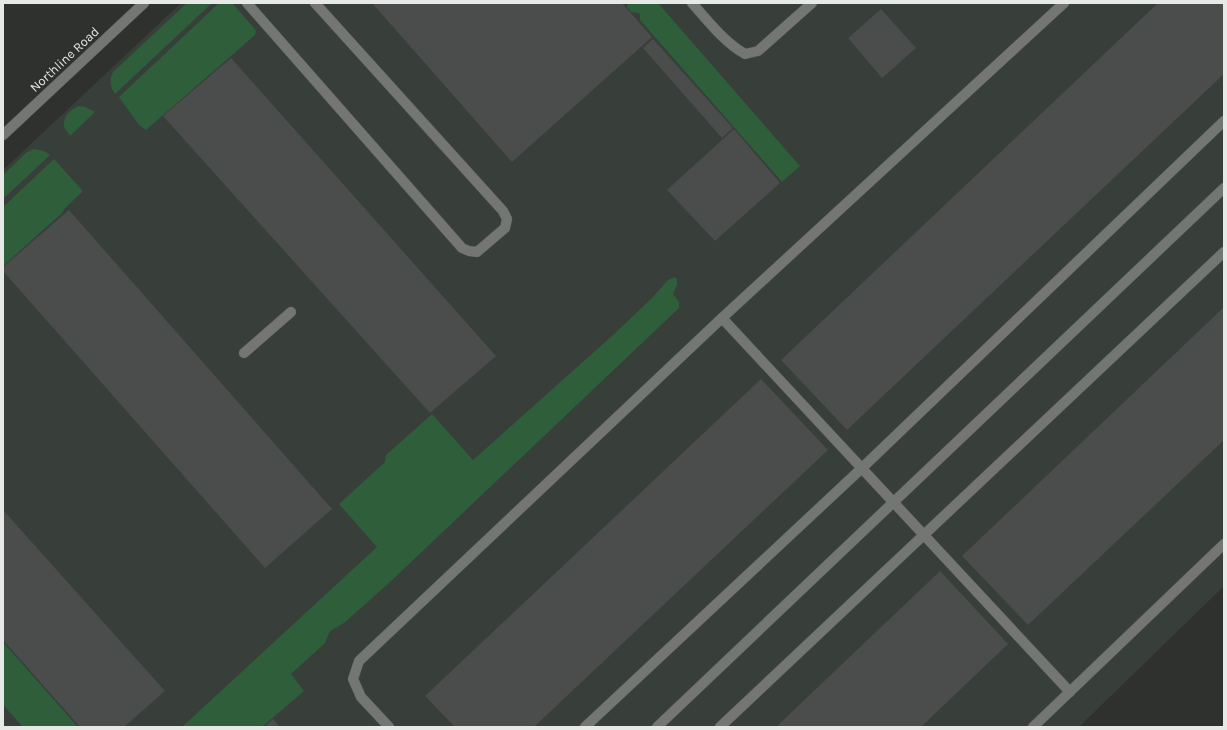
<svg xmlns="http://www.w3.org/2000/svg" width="1227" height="730" viewBox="0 0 1227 730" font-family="Karla,sans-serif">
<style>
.built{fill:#383e39}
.green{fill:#2f5e3a}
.building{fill:#4a4d4b}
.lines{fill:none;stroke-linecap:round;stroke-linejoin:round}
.lane-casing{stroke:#4c4f4c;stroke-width:11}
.secondary-casing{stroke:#4c4f4c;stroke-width:11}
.lane{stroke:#737673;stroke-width:10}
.secondary{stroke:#737673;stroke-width:10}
.labels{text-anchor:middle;stroke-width:3.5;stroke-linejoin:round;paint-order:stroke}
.street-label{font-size:13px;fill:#e7e9e7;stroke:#2e312e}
</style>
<rect width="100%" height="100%" fill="#2e312e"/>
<!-- built -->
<path class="built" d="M 181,3 L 1224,3 L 1224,586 L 1079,727 L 3,727 L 3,170 Z"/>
<!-- green -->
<g class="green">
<path d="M 187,3 L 212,3 L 115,94 C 110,87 109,80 113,72 Z"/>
<path d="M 219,3 L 232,3 L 255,29 L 256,32 L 255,35 L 146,130 L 139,125 L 119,97 Z"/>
<path d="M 628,3 L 658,3 L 800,166 L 782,182 L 640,20 L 640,15 L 639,13 L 631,12 L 627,7 Z"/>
<path d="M 79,106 L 85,107 L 95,112 L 70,136 L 64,127 C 63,116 69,110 79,106 Z"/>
<path d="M 34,149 L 44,151 L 50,155 L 3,199 L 3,175 L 27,152 Z"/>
<path d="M 54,159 L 82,190 L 82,192 L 64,209 L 62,213 L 3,266 L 3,207 Z"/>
<path d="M 674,277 L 677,279 L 677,285 L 673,294 L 679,302 L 679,308 L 389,583 L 344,623 L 330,631 L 325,643 L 291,674 L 304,691 L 262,727 L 182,727 L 377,547 L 339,504 L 385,462 L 386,455 L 432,414 L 473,460 L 613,335 L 652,298 L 668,280 Z"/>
<path d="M 3,642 L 78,727 L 23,727 L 3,705 Z"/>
</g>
<!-- building -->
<g class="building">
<path d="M 372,3 L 622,3 L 652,37 L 512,162 Z"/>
<path d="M 1158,3 L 1224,3 L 1224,74 L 847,430 L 781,360 Z"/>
<path d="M 881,9 L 916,48 L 882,78 L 848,38 Z"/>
<path d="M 653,39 L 733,128 L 722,138 L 643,48 Z"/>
<path d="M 231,58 L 496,356 L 430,413 L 163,116 Z"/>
<path d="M 734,129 L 780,183 L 715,241 L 667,190 Z"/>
<path d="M 69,210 L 332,509 L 265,568 L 3,271 L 3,267 Z"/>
<path d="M 1224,307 L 1224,440 L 1028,625 L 962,556 Z"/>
<path d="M 761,379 L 828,450 L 534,727 L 455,727 L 425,696 Z"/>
<path d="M 3,510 L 165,691 L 124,727 L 80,727 L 3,640 Z"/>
<path d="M 940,571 L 1008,644 L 921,727 L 776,727 Z"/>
<path d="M 273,719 L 280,727 L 264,727 Z"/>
</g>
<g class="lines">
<!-- lane casing -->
<g class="lane-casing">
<g id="lane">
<path d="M 247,3 L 462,248 L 469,251 L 477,252 L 505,228 L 507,219 L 503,211 L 315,3"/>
<path d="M 692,3 C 708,21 724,42 745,54 L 758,51 L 812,3"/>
<path d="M 722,318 L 1070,692"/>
<path d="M 244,353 L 291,312"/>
<path d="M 389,727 L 361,697 L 353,679 L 359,661 L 722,318 L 1064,3"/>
<path d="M 585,727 L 862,468 L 1224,121"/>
<path d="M 657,727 L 1224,188"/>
<path d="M 720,727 L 1224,252"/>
<path d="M 1033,727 L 1224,544"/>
</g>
</g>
<!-- secondary casing -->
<g class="secondary-casing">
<path id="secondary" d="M 3,135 L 144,3"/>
</g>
<!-- lane -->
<use href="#lane" class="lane"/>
<!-- secondary -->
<use href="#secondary" class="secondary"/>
</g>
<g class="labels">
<!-- street labels -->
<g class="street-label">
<text transform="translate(64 59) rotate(-43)" y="5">Northline Road</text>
</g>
</g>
<!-- border -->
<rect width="1227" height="730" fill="none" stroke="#e7e9e7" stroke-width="8"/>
</svg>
